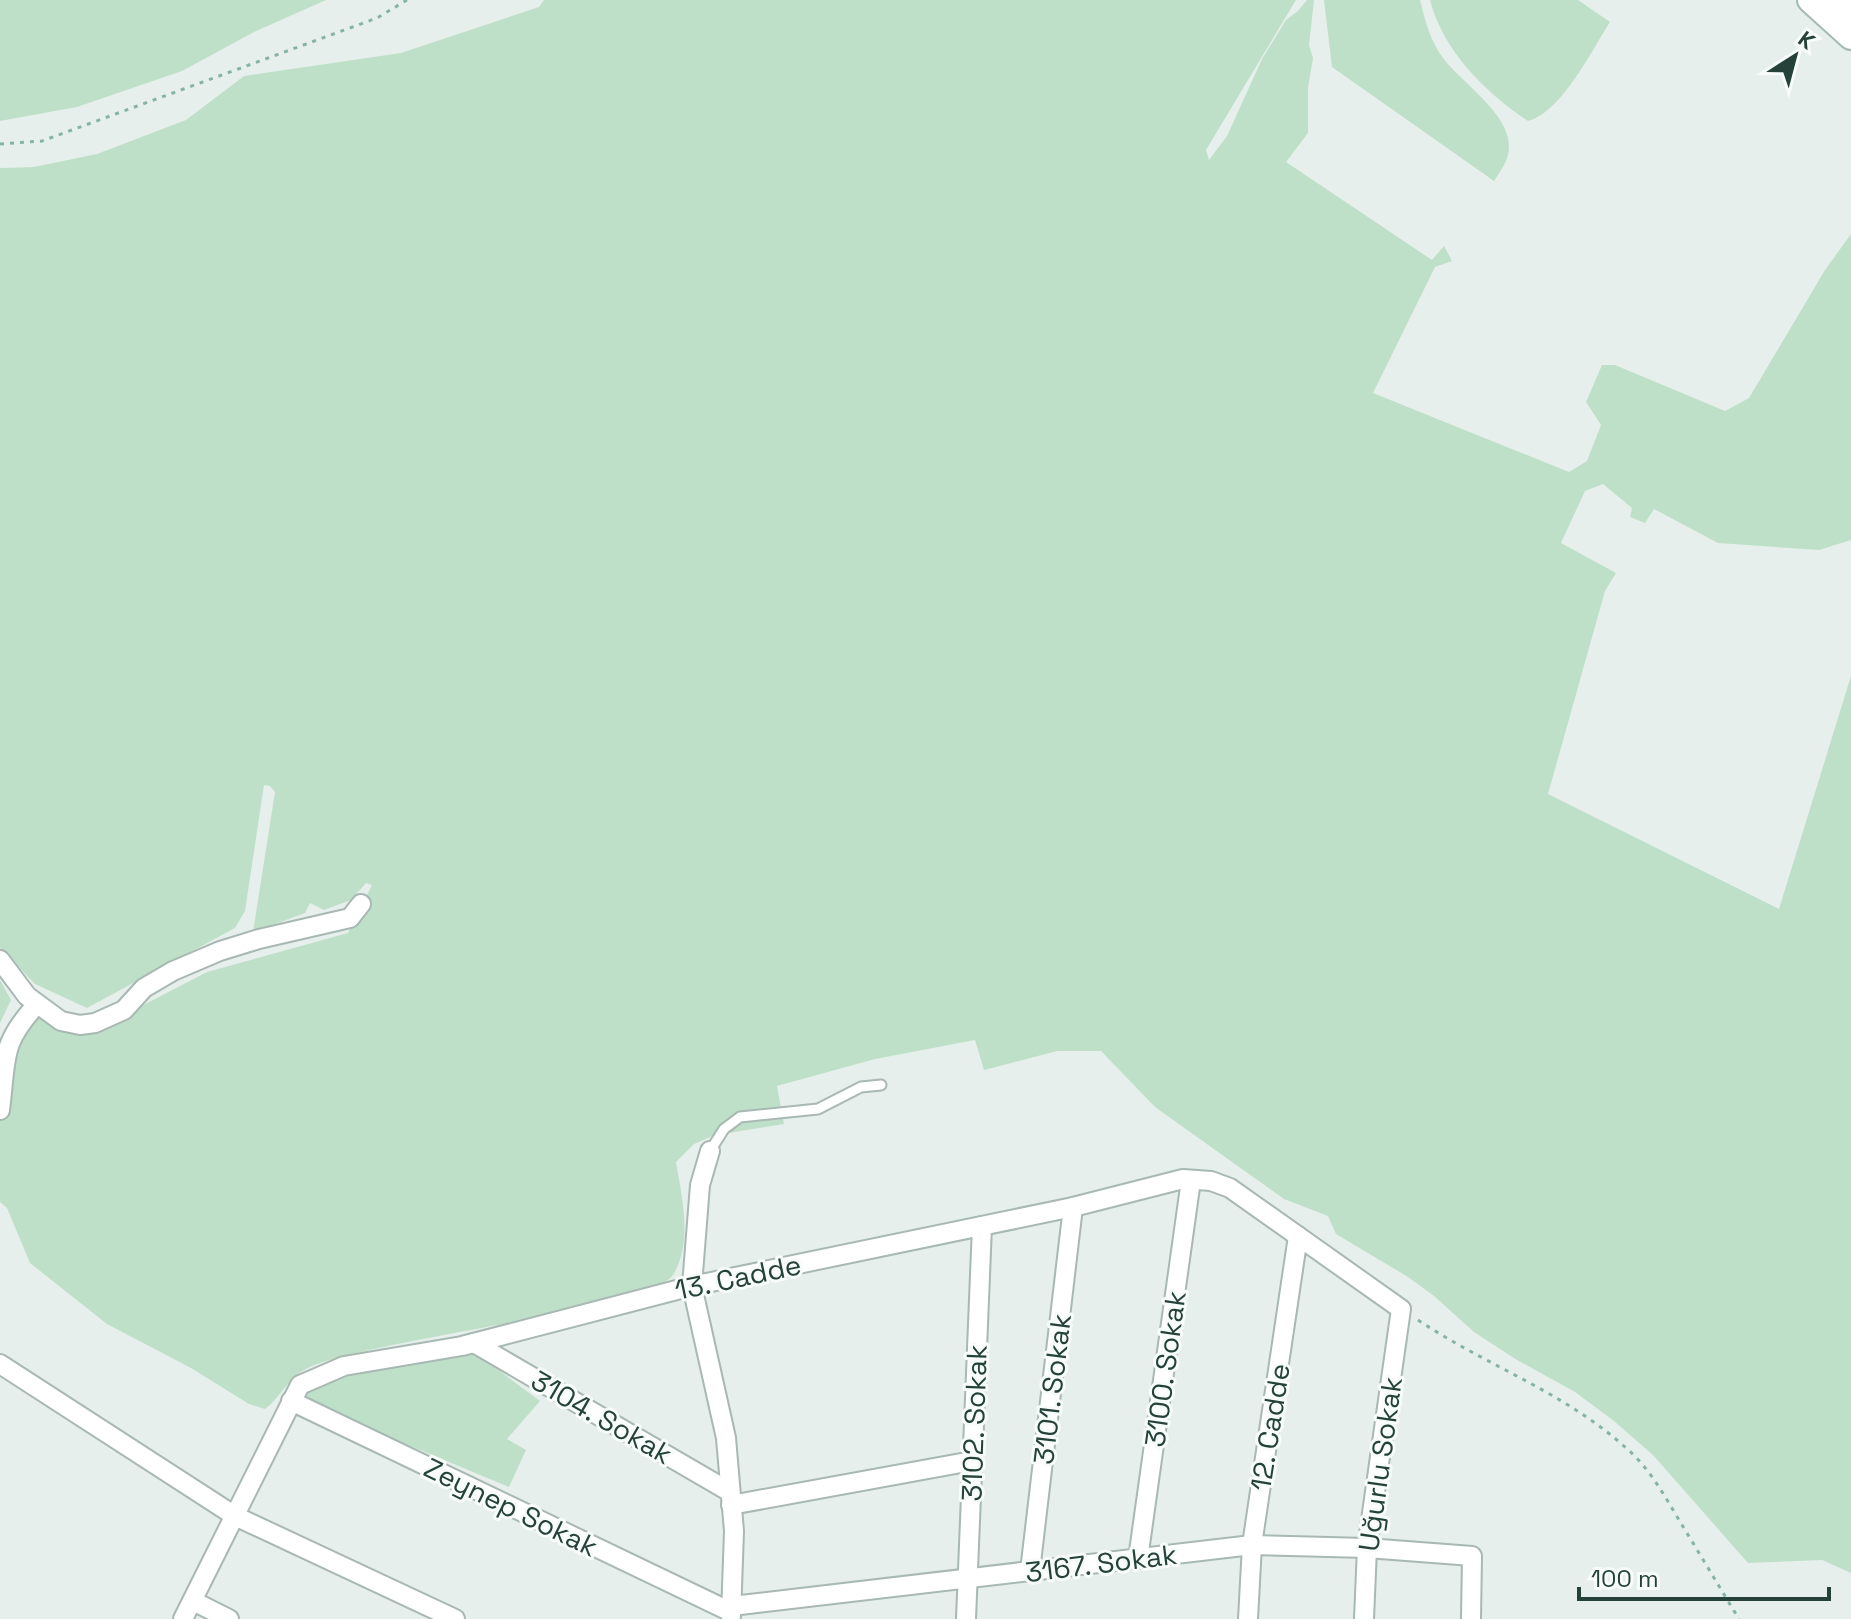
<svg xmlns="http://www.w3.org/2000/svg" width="1851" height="1619" viewBox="0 0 1851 1619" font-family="'Space Grotesk',sans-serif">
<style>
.green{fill:#bfe0c8}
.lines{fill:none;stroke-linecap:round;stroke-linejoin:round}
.service-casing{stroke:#a8b8b2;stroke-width:13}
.minor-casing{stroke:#a8b8b2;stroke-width:22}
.secondary-casing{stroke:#a4bbb3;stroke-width:28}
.path{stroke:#86b3a5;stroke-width:3;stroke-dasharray:4 6;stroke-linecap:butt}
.service{stroke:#fff;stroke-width:9}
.minor{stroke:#fff;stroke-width:18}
.secondary{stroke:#fff;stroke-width:24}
.labels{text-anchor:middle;stroke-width:6;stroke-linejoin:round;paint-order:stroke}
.street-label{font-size:28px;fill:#24423a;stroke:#f7fbf9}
</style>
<rect width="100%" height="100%" fill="#e6efeb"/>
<!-- green -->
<g class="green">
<path d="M 0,0 L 326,0 L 254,32 L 182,71 L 77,107 L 0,121 Z"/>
<path d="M 544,0 L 1296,0 L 1206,150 L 1209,160 L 1227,136 L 1262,59 L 1286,20 L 1298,11 L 1307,0 L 1314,0 L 1309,45 L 1313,58 L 1308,88 L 1308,133 L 1286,162 L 1432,260 L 1444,246 L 1452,261 L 1435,267 L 1373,393 L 1569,472 L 1587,461 L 1601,425 L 1586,402 L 1602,365 L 1615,365 L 1725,411 L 1749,398 L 1825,270 L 1851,234 L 1851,540 L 1819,550 L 1718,543 L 1654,509 L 1645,523 L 1630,517 L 1632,508 L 1603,484 L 1585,491 L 1561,543 L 1616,573 L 1605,591 L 1548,794 L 1779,909 L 1851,676 L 1851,1573 L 1822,1560 L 1748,1563 L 1653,1455 L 1614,1421 L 1575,1392 L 1517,1360 L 1474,1332 L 1434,1296 L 1408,1277 L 1336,1234 L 1328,1216 L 1284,1199 L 1155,1107 L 1101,1051 L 1057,1051 L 984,1070 L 975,1040 L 875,1059 L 777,1086 L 784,1124 L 715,1135 L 694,1144 L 676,1162 C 682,1197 693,1243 673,1275 C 650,1309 367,1340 308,1368 C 288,1377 282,1396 265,1409 L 249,1404 L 191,1368 L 107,1324 L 30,1263 L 7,1208 L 0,1202 L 0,1061 L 21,1012 L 99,1028 L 207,972 L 348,933 L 372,885 L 366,883 L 351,900 L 324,910 L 310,903 L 305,913 L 253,932 L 275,792 L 270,786 L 264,785 L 245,911 L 235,928 L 87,1008 L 35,984 L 0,948 L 0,168 L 34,167 L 97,154 L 186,120 L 244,76 L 401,53 L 539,7 Z"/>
<path d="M 1324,0 L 1420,0 C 1425,20 1430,41 1443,58 C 1462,83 1510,114 1509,147 C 1509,160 1501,170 1494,181 L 1332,67 Z"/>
<path d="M 1430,0 L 1578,0 L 1610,22 C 1592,50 1561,113 1528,121 C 1486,93 1443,51 1430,0 Z"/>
<path d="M 0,980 L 11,1000 L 0,1023 Z"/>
<path d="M 467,1347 L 540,1401 L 507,1439 L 526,1450 L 509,1487 L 312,1405 L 306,1400 L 310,1387 L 347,1370 Z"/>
</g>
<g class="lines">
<!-- service casing -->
<g class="service-casing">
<path id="service" d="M 710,1151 L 724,1129 L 740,1117 L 818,1109 L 861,1087 L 881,1085"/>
</g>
<!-- minor casing -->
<g class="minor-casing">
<g id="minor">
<path d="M 0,960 L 27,996 L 61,1021 L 80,1025 L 95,1023 L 124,1010 L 144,988 L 173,971 L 220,951 L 259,939 L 350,918 L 361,904"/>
<path d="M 0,1110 C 7,1056 0,1045 37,1004"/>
<path d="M 710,1151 L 700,1185 L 692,1286 L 726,1438 L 734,1531 L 731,1616"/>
<path d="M 474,1343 L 730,1492"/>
<path d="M 0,1364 L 235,1516 L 455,1619"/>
<path d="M 291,1401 L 731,1612"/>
<path d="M 731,1505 L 972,1461"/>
<path d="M 1138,1559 L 1191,1180"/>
<path d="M 1030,1571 L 1073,1207"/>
<path d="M 193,1601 L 229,1619"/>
<path d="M 732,1606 L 1252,1545 L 1367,1548 L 1472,1556 L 1471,1619"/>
<path d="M 183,1619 L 300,1385 L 344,1366 L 462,1346 L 692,1286 L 1073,1207 L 1183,1179 L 1211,1181 L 1230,1188 L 1401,1309 L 1367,1548 L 1364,1619"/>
<path d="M 966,1619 L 982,1226"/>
<path d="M 1248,1619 L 1252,1545 L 1298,1236"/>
</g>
</g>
<!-- secondary casing -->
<g class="secondary-casing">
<g id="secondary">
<path d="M 1810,0 L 1851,37"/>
<path d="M 1840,0 L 1851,10"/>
</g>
</g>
<!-- path -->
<g class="path">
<path d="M 0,144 L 42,141 L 377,18 L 407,0"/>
<path d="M 1418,1320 C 1485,1365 1564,1392 1625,1447 C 1650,1468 1665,1497 1682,1525 C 1701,1556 1720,1588 1739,1619"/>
</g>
<!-- service -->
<use href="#service" class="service"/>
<!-- minor -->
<use href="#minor" class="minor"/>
<!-- secondary -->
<use href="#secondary" class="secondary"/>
</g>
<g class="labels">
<!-- street labels -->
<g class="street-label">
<text transform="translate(738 1277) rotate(-12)" y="10">13. Cadde</text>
<text transform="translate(1165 1369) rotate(-82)" y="10">3100. Sokak</text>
<text transform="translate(1052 1389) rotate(-83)" y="10">3101. Sokak</text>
<text transform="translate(602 1417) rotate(30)" y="10">3104. Sokak</text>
<text transform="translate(974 1423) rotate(-88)" y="10">3102. Sokak</text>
<text transform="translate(1270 1427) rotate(-81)" y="10">12. Cadde</text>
<text transform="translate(1380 1464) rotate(-82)" y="10">Uğurlu Sokak</text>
<text transform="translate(511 1507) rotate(26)" y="10">Zeynep Sokak</text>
<text transform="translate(1101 1563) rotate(-7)" y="10">3167. Sokak</text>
</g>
</g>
<!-- north arrow -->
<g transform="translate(1795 56) rotate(36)" stroke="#f7fbf9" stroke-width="6" paint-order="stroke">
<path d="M0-6L14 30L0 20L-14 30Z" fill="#24423a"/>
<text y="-12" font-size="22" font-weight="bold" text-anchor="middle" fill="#24423a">K</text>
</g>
<!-- scale -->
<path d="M1579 1587v12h250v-12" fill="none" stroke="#24423a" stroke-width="4"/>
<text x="1591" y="1587" font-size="24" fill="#24423a" stroke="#f7fbf9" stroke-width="6" paint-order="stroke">100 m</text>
</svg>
